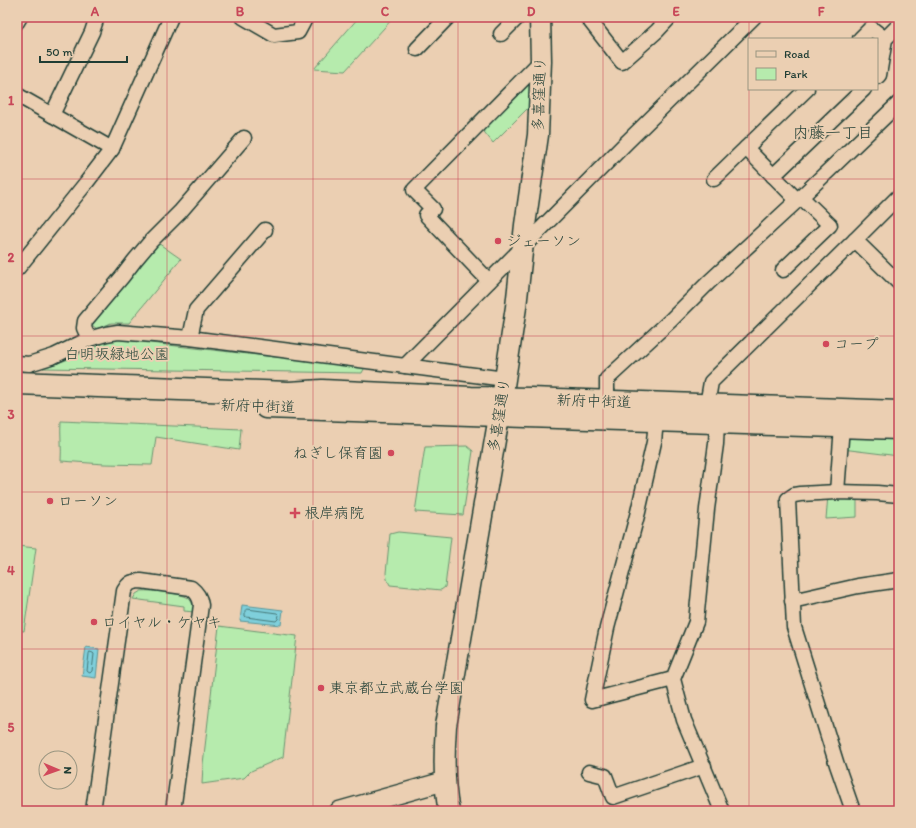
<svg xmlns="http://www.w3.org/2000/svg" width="916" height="828" viewBox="0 0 916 828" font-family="Itim,'Klee One',sans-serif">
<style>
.green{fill:#b6ebad;stroke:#6a9470}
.water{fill:#7fcfdb;stroke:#599598}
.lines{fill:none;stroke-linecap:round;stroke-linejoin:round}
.shore{stroke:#457777;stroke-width:1}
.minor-casing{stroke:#1f3d34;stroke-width:17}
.tertiary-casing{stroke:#1f3d34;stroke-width:21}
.secondary-casing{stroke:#1f3d34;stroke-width:23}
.primary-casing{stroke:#1f3d34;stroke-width:25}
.minor{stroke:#ebcfb2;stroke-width:14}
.tertiary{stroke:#ebcfb2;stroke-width:18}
.secondary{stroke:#ebcfb2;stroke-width:20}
.primary{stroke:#ebcfb2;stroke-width:22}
.grid{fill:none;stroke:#c84859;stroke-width:1;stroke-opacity:0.55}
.poi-dot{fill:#d1495b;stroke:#ebcfb2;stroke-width:1.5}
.labels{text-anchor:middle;stroke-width:4;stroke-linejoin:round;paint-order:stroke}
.street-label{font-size:15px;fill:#1f3d34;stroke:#ebcfb2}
.poi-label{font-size:15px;fill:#1f3d34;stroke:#ebcfb2;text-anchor:start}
.park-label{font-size:15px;fill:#27463a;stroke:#ebcfb2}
.neighbourhood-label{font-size:16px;fill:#1f3d34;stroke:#ebcfb2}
.neatline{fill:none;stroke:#c84859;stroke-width:1.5}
.grid-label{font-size:13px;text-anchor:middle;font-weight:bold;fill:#c84859}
</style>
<rect width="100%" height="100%" fill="#ebcfb2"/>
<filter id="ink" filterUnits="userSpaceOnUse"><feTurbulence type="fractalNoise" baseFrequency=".025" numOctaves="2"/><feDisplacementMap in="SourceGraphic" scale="8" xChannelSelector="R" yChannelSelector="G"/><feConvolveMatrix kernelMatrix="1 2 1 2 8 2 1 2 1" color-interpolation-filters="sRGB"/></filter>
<g filter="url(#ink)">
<!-- green -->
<g class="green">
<path d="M 359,17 L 394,17 L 345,71 L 314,69 Z"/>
<path d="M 532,80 L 530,106 L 493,143 L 481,128 Z"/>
<path d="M 158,243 L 181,259 L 129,323 L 111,323 L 97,329 L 92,325 Z"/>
<path d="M 114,339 L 365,367 L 362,373 L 43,368 L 66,360 Z"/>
<path d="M 61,421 L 241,429 L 239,450 L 156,437 L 152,465 L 104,464 L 61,461 C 62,448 60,434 61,421 Z"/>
<path d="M 843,431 L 899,434 L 899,456 L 842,449 Z"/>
<path d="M 467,446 L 473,451 L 463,515 L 415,512 L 425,447 Z"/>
<path d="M 828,495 L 857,496 L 857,517 L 826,519 Z"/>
<path d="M 398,532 L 451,537 L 445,587 L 441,590 L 390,585 L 387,579 L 386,573 L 390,534 Z"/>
<path d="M 17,546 L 36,548 L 24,631 L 17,630 Z"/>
<path d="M 141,591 C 150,590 182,593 188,598 C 193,602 194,607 194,612 L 184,611 L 184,606 L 133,599 L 136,594 Z"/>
<path d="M 219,626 L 297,636 L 283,757 L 251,771 L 244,778 L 202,784 L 203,764 Z"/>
</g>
<!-- water -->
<g class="water">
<path d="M 242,605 L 283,610 L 281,625 L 240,621 Z"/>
<path d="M 86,647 L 99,649 L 96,678 L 82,676 Z"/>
</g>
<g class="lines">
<!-- shore -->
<g class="shore">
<path d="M 247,609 L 277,613 L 279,615 L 278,619 L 276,621 L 246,617 L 245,616 L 245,611 Z"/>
<path d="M 90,652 L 93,653 L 94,654 L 92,671 L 90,673 L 88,672 L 87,671 L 89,654 Z"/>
</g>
<!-- minor casing -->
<g class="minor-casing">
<g id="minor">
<path d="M 243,17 L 274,35 L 298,32 L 306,17"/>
<path d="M 587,17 L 622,62 L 657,31 L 670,17"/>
<path d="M 17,22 L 20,17"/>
<path d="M 501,34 L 518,17"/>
<path d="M 860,39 L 871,28 L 885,39"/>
<path d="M 417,49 L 448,17"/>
<path d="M 877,77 L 879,75 L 885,39 L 899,25"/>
<path d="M 17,95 L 112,149"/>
<path d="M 52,115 L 92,32 L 97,17"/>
<path d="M 746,148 L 797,200"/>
<path d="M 773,176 L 864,89"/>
<path d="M 714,179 L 807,89"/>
<path d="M 855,240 L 899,283"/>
<path d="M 17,269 L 86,183 L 112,149 L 171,17"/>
<path d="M 783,270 L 830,225 L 801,197"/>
<path d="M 489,281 L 426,215 L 433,209 L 414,190 L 541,61"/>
<path d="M 190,338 L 196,310 L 265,230"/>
<path d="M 89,339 L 84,328 L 85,321 L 122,277 L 135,260 L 151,241 L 180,212 L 244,138"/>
<path d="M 17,363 L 29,364 L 54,356 L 89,339 L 106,334 L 118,332 L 190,338 L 505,379"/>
<path d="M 405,366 L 626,143 L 754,17"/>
<path d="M 605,401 L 607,391 L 607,379 L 671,320 L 709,282 L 801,197 L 899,103"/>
<path d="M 707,405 L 711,382 L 855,240 L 899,196"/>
<path d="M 656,420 L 654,442 L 638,512 L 607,628 L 592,700 L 673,679"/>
<path d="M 717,422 L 716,444 L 707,509 L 696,622 L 673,679 L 684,720 L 722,811"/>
<path d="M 837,492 L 842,426"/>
<path d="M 792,601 L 858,586 L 899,580"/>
<path d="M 589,772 L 605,776 L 613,797 L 704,766"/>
<path d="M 93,811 L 124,591 C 129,582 131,582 141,581 L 191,588 C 197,593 200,597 201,605 L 173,811"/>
<path d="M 853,811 L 837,765 L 794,627 L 788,499 L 794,495 L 800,494 L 837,492 L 877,493 L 899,495"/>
</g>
</g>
<!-- tertiary casing -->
<g class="tertiary-casing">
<path id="tertiary" d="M 339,811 L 445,781"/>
</g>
<!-- secondary casing -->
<g class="secondary-casing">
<path id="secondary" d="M 449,811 C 443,783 444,754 446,726 L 502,399 L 516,307 L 525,225 L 538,135 L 541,61 L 540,17"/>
</g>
<!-- primary casing -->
<g class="primary-casing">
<g id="primary">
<path d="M 17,383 L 289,393 L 322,391 L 471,398 L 530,399 L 899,412"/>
<path d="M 266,407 L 499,415 L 899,428"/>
</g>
</g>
<!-- minor -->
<use href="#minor" class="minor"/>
<!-- tertiary -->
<use href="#tertiary" class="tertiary"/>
<!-- secondary -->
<use href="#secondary" class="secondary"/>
<!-- primary -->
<use href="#primary" class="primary"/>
</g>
</g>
<!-- grid -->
<path class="grid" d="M 167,17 L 167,811M 313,17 L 313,811M 458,17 L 458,811M 603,17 L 603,811M 749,17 L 749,811M 17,179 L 899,179M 17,336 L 899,336M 17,492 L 899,492M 17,649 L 899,649"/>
<!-- markers -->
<g class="poi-dot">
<circle cx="498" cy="241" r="4"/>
<circle cx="826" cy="344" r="4"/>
<circle cx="391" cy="453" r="4"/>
<circle cx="50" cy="501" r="4"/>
<path d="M293 507h4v4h4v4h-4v4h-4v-4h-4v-4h4z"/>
<circle cx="94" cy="622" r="4"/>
<circle cx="321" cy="688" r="4"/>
</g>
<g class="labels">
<!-- street labels -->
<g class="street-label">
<text transform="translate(539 94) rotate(-88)" y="5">多喜窪通り</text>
<text transform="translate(594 401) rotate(2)" y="5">新府中街道</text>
<text transform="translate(258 406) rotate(2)" y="5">新府中街道</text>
<text transform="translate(499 415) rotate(-81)" y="5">多喜窪通り</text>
</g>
<!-- poi labels -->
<g class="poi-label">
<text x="506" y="246">ジェーソン</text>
<text x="834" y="349">コープ</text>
<text x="383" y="458" text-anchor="end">ねぎし保育園</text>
<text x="58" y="506">ローソン</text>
<text x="304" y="518">根岸病院</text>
<text x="102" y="627">ロイヤル・ケヤキ</text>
<text x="329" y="693">東京都立武蔵台学園</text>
</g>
<!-- park labels -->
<g class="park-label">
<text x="117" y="359">白明坂緑地公園</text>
</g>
<!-- neighbourhood labels -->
<g class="neighbourhood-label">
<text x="833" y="138">内藤一丁目</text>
</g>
</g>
<!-- margin -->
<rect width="916" height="828" fill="none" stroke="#ebcfb2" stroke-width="44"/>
<!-- legend -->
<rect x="748" y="38" width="130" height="52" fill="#ebcfb2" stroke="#999580"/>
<rect x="756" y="51" width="20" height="6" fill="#ebcfb2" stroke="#999580"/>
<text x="784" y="58" font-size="12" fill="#1f3d34">Road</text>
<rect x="756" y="68" width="20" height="12" fill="#b6ebad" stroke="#999580"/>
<text x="784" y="78" font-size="12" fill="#1f3d34">Park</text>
<!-- north arrow -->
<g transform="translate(58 770) rotate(92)"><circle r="19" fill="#ebcfb2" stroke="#999580"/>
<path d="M0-3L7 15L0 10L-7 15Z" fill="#d1495b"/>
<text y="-6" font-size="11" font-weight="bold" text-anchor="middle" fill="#1f3d34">N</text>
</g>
<!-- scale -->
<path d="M40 56v6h87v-6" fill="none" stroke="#1f3d34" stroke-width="2"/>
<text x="46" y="56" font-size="12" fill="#1f3d34" stroke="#ebcfb2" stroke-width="3" paint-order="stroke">50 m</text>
<rect x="22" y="22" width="872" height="784" class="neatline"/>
<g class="grid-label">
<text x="95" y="16">A</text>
<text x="240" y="16">B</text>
<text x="385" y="16">C</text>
<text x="531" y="16">D</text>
<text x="676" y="16">E</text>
<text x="821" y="16">F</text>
<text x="11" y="105">1</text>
<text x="11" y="262">2</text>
<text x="11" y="419">3</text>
<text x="11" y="575">4</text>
<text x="11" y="732">5</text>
</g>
</svg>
